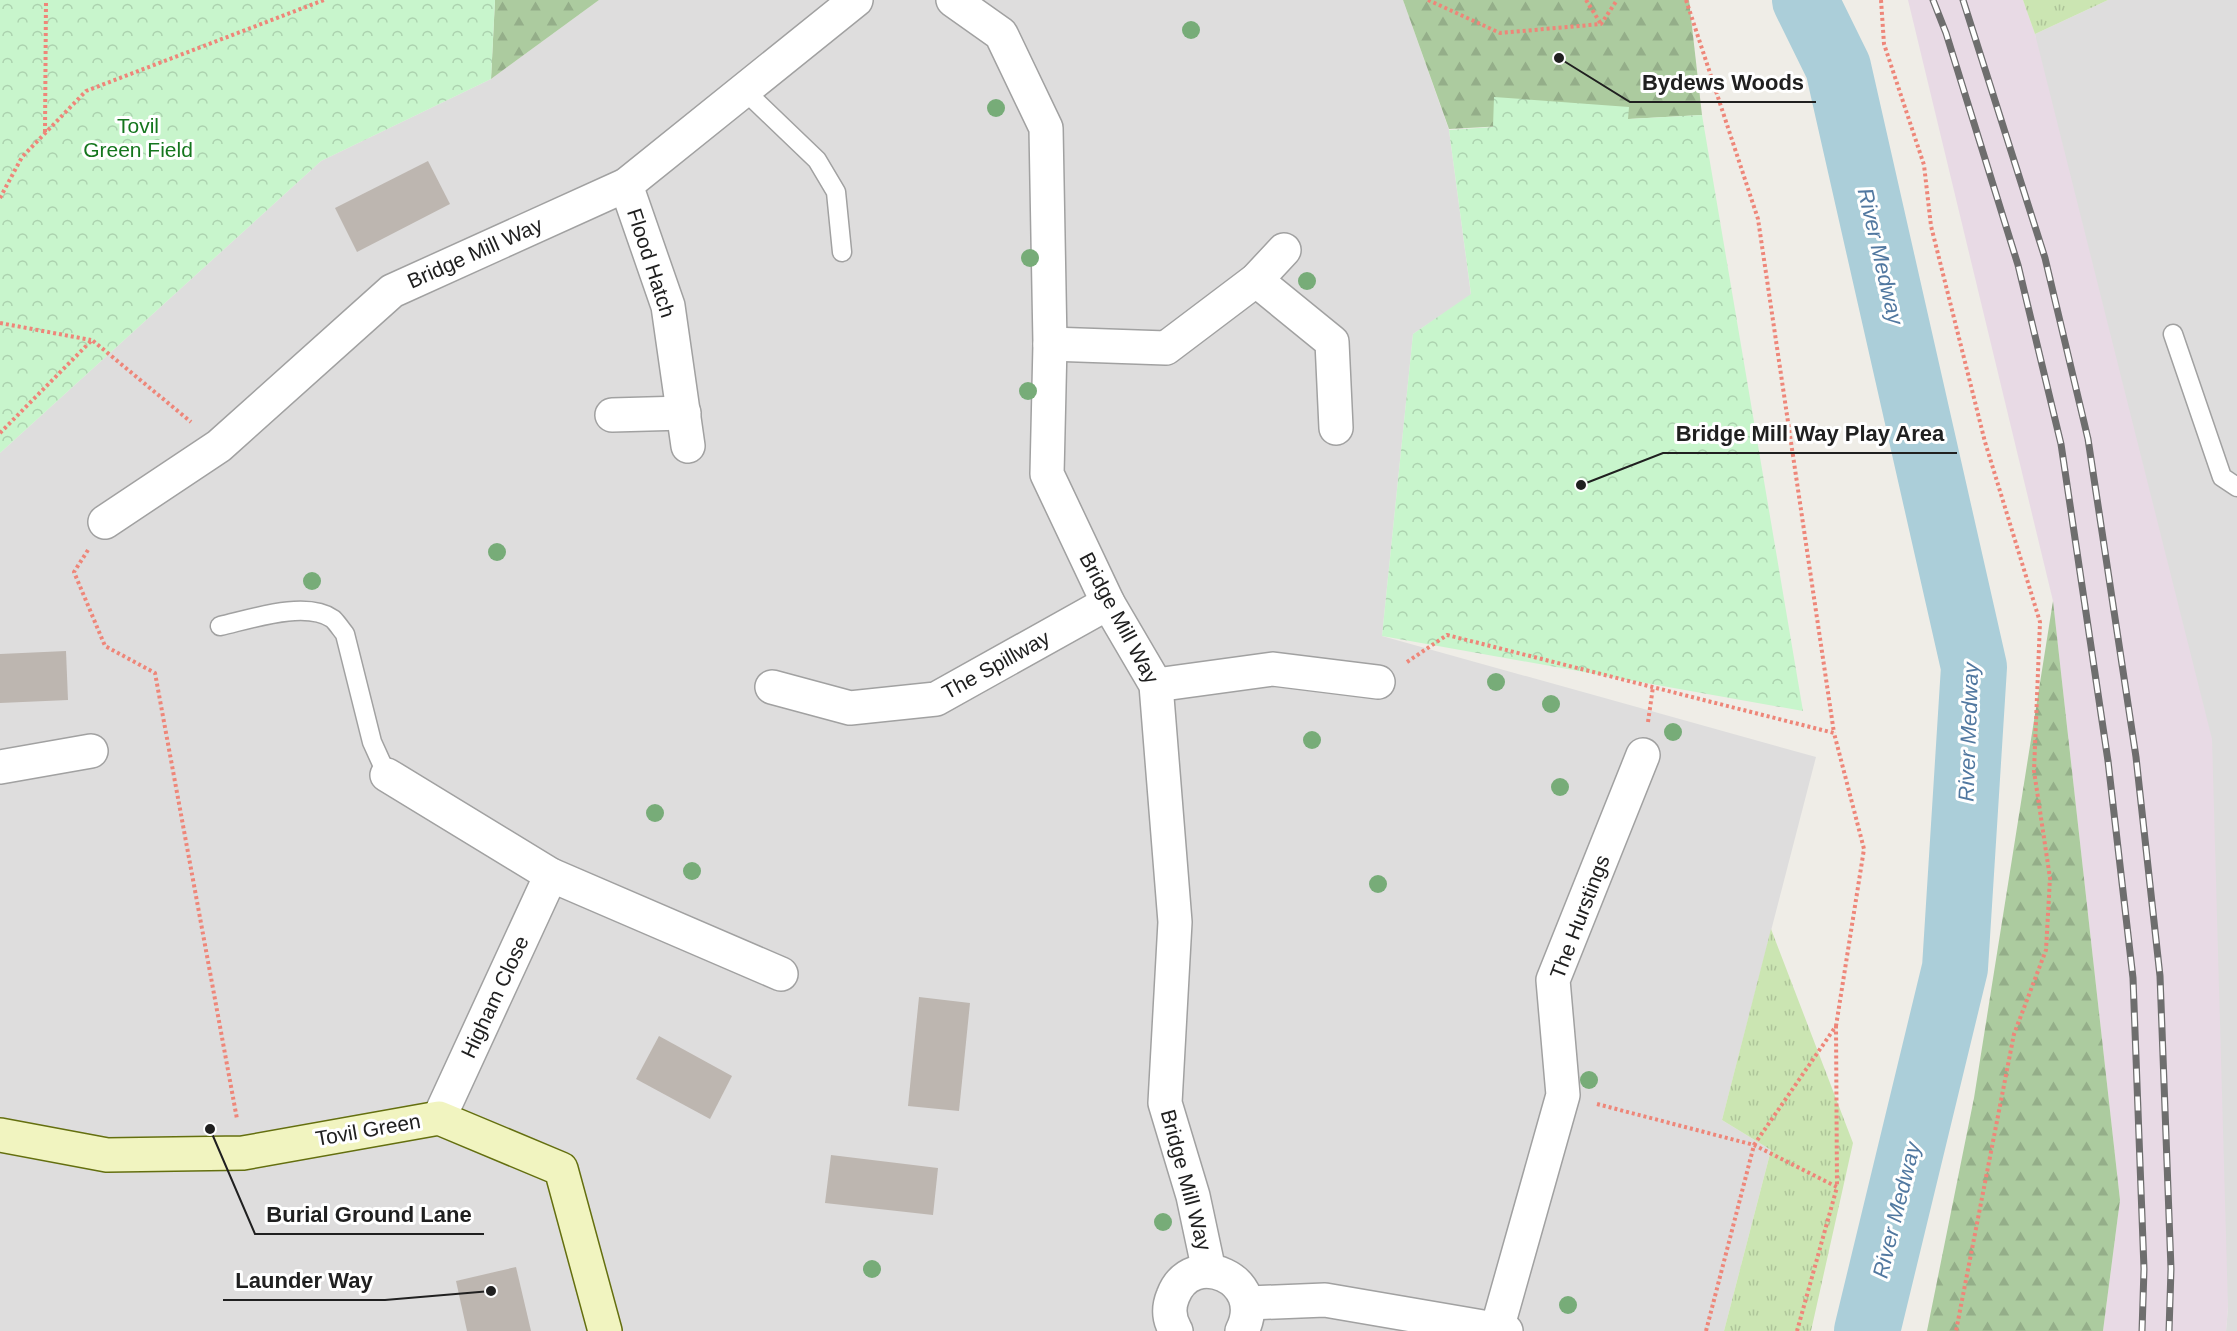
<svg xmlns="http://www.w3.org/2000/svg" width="2237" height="1331" viewBox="0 0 2237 1331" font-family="Helvetica,sans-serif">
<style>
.residential{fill:#dedddd}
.railway{fill:#e8dae5}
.grass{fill:url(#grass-tufts)}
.forest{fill:url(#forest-firs)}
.park{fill:url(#park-crowns)}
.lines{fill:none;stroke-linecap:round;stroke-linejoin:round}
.river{stroke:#abced9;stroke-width:66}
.building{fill:#bdb6b0}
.lane-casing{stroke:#a1a1a1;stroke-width:21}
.street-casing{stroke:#a1a1a1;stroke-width:36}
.secondary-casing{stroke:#646f0f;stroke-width:36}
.path{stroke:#ee8679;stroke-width:4;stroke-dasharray:3 3;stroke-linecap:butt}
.lane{stroke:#fff;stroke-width:18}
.street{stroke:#fff;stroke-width:33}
.secondary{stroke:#f1f4c0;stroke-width:33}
.rail-casing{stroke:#6e6e6e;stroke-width:7}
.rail{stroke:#fff;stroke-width:4.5;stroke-dasharray:14;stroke-linecap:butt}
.tree{fill:#77ac78}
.labels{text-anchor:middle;stroke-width:6;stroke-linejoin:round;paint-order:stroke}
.park-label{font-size:21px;fill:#15761e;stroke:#fff}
.street-label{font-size:21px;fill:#202020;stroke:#fff}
.water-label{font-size:22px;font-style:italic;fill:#5178a0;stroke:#fff}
.leader{fill:none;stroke:#202020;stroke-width:2}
.callout-dot{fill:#202020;stroke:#fff;stroke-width:2}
.callout-label{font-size:22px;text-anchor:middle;font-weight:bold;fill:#202020;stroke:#fff;stroke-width:6;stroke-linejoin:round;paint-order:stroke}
</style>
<defs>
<pattern id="grass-tufts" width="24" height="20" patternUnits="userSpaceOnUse" patternTransform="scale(1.5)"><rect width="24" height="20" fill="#cbe5b2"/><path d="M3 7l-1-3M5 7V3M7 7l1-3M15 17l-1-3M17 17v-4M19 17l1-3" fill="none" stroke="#aec499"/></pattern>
<pattern id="forest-firs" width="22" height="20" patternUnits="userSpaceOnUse" patternTransform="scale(1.5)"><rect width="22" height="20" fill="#accb9f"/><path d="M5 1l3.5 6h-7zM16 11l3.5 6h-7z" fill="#94ae89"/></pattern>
<pattern id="park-crowns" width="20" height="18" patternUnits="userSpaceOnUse" patternTransform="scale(1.5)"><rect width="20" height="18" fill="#c8f5cc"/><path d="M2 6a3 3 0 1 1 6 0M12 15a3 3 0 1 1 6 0" fill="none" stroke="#acd2af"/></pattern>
</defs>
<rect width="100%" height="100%" fill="#efede7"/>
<!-- residential -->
<g class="residential">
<path d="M 599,0 L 1403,0 L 1449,130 L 1471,295 L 1413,334 L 1382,636 L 1816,757 L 1722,1120 L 1771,1150 L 1724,1331 L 0,1331 L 0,453 L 321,161 L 491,79 Z"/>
<path d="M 2108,0 L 2237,0 L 2237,1331 L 2226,1331 L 2228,1307 L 2035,34 Z"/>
</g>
<!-- railway -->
<path class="railway" d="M 1908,0 L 2023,0 L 2035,34 L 2212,739 L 2228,1307 L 2226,1331 L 2103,1331 L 2120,1200 L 2053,601 Z"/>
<!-- grass -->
<g class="grass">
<path d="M 2023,0 L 2108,0 L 2035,34 Z"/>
<path d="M 1771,929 L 1853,1143 L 1811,1331 L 1724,1331 L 1771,1150 L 1722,1120 Z"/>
</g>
<!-- forest -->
<g class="forest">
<path d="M 495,0 L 599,0 L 491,79 Z"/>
<path d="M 1403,0 L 1689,0 L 1702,115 L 1449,129 Z"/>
<path d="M 2053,601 L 2120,1200 L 2103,1331 L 1927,1331 L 1974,1098 Z"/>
</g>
<!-- park -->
<g class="park">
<path d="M 0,0 L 495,0 L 491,79 L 321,161 L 0,453 Z"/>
<path d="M 1494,97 L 1629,107 L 1628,119 L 1702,115 L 1803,711 L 1382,636 L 1413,334 L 1471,294 L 1449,130 L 1493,127 Z"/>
</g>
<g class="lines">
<!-- river -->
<path class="river" d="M 1805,0 L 1838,67 L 1974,667 L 1955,968 L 1867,1331"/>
</g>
<!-- building -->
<g class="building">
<path d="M 428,161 L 450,204 L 357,252 L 335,208 Z"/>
<path d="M 66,651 L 68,700 L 0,703 L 0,654 Z"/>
<path d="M 919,997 L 970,1003 L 959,1111 L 908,1106 Z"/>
<path d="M 659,1036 L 732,1076 L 710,1119 L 636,1079 Z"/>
<path d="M 831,1155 L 938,1168 L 933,1215 L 825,1203 Z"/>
<path d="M 516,1267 L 531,1331 L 467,1331 L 456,1281 Z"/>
</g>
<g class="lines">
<!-- lane casing -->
<g class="lane-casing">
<g id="lane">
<path d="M 744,90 L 817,160 L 836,192 L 842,252"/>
<path d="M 2173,334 L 2222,477 L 2237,487"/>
<path d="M 220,626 C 251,619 306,600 333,619 C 337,623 341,629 345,634 L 372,742 L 387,775"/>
</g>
</g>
<!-- street casing -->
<g class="street-casing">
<g id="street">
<path d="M 953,0 L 1001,34 L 1046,128 L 1050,344 L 1047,474 L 1108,603 L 1156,685 L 1175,922 L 1165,1103 L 1193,1196 L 1209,1271"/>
<path d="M 626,185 L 668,306 L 688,446"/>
<path d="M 1256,280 L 1332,342 L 1336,428"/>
<path d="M 1050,344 L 1166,348 L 1256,280 L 1284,250"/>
<path d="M 612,415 L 684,413"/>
<path d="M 105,522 L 219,446 L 392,291 L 626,185 L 856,0"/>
<path d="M 1156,685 L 1273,669 L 1378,682"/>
<path d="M 772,687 L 850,708 L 936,699 L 1108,603"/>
<path d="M 0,767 L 91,751"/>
<path d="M 387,775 L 551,875 L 781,974"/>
<path d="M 439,1118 L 551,875"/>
<path d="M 1248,1303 L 1325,1300 L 1506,1331"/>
<path d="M 1497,1329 L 1563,1095 L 1553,980 L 1643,755"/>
<path d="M 1176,1331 C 1169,1320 1168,1308 1173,1296 C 1192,1246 1268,1279 1242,1331"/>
</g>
</g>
<!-- secondary casing -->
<g class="secondary-casing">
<path id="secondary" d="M 0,1135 L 107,1155 L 243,1153 L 439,1118 L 561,1169 L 605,1331"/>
</g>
<!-- path -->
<g class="path">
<path d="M 1428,0 L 1500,33 L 1601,24 L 1617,0"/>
<path d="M 1586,0 L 1601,24"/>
<path d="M 1686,0 L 1758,219 L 1834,733"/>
<path d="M 1881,0 L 1884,44 L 1924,165 L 1931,226 L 1985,442 L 2040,622 L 2034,771 L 2050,878 L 2046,950 L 2014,1034 L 1956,1331"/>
<path d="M 45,132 L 46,0"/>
<path d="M 0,198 L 22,157 L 86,91 L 324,0"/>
<path d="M 0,323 L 91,340"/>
<path d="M 0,433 L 92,340 L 191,422"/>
<path d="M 88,550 L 74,572 L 105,646 L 155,673 L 237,1119"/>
<path d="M 1407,662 L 1447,635 L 1834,733 L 1864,849 L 1836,1026"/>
<path d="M 1648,722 L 1653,687"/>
<path d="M 1597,1104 L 1754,1145 L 1837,1187 L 1797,1331"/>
<path d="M 1706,1331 L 1754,1145 L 1836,1026 L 1837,1187"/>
</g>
<!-- lane -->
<use href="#lane" class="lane"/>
<!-- street -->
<use href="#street" class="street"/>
<!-- secondary -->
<use href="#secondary" class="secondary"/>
<!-- rail casing -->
<g class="rail-casing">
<g id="rail">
<path d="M 1933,0 L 1946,33 L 2018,265 L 2061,444 L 2108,761 L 2133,978 L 2144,1269 L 2142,1331"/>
<path d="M 1963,0 L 2045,258 L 2088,439 L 2136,757 L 2160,976 L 2171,1269 L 2169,1331"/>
</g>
</g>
<!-- rail -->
<use href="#rail" class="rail"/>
</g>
<!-- trees -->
<g class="tree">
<circle cx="1191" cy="30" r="9"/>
<circle cx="996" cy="108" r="9"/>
<circle cx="1030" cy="258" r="9"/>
<circle cx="1307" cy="281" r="9"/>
<circle cx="1028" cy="391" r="9"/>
<circle cx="497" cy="552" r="9"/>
<circle cx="312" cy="581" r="9"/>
<circle cx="1496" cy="682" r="9"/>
<circle cx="1551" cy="704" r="9"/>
<circle cx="1673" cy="732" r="9"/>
<circle cx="1312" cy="740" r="9"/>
<circle cx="1560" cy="787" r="9"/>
<circle cx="655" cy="813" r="9"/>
<circle cx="692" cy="871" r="9"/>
<circle cx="1378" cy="884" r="9"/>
<circle cx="1589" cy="1080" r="9"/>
<circle cx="1163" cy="1222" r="9"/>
<circle cx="872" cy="1269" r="9"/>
<circle cx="1568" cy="1305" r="9"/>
</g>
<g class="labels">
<!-- park labels -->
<g class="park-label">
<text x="138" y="133">Tovil<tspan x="138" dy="24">Green Field</tspan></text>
</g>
<!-- street labels -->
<g class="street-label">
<text transform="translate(475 253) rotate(-24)" y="7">Bridge Mill Way</text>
<text transform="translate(651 263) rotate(72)" y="7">Flood Hatch</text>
<text transform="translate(1119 618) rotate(62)" y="7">Bridge Mill Way</text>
<text transform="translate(996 665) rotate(-29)" y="7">The Spillway</text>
<text transform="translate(1580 917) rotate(-69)" y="7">The Hurstings</text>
<text transform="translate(495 997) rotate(-65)" y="7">Higham Close</text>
<text transform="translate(368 1130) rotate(-10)" y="7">Tovil Green</text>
<text transform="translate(1186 1180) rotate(75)" y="7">Bridge Mill Way</text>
</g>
<!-- water labels -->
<g class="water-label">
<text transform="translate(1881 256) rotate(77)" y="8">River Medway</text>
<text transform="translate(1968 732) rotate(-88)" y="8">River Medway</text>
<text transform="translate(1896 1210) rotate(-76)" y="8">River Medway</text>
</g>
</g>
<!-- callouts -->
<path class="leader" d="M1559 58L1630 102H1816M1581 485L1663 453H1957M210 1129L255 1234H484M491 1291L385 1300H223"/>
<g class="callout-dot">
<circle cx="1559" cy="58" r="6"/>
<circle cx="1581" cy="485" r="6"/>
<circle cx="210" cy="1129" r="6"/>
<circle cx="491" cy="1291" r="6"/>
</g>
<g class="callout-label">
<text x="1723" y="90">Bydews Woods</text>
<text x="1810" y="441">Bridge Mill Way Play Area</text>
<text x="369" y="1222">Burial Ground Lane</text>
<text x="304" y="1288">Launder Way</text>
</g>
</svg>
